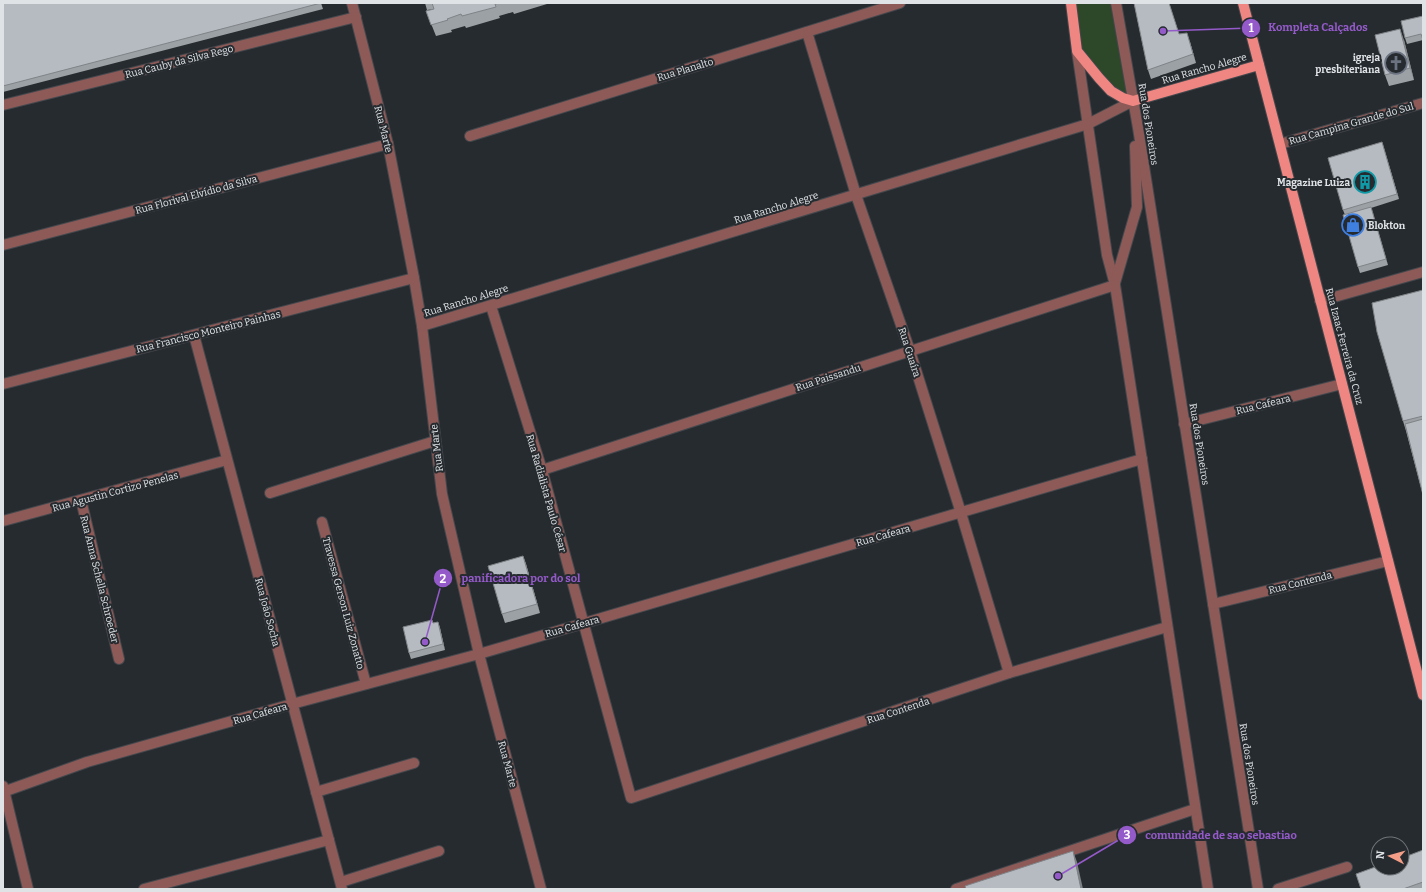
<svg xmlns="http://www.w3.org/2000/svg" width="1426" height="892" viewBox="0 0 1426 892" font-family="Bitter,serif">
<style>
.green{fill:#2d4729}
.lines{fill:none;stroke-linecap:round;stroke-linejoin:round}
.minor-casing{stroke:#44484d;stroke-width:12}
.major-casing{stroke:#44484d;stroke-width:12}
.minor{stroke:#8d5a57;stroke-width:10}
.major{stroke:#ef8682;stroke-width:10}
.wall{fill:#9ca1a6}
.shaded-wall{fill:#7f8387}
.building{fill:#b5bbc1;stroke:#7f8387}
.labels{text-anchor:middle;stroke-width:4;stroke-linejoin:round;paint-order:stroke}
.poi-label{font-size:10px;font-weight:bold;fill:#dfe3e6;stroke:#262b30;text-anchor:end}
.street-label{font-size:10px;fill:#dfe3e6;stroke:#262b30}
.leader{fill:none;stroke:#945ac9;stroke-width:1.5}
.callout-dot{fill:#945ac9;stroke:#262b30;stroke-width:1.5}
.mark-label{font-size:12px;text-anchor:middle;font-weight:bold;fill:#fff}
.callout-label{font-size:11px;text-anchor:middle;font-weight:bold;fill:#945ac9;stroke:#262b30;stroke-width:4;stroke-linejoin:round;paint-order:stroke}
</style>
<rect width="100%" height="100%" fill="#262b30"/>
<!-- green -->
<path class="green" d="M 1072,3 L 1116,3 L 1132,96 L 1121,94 L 1110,87 L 1078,49 Z"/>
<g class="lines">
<!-- minor casing -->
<g class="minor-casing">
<g id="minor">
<path d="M 352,3 L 388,144 L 414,278 L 422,326 L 442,494 L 479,654 L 541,889"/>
<path d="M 1116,3 L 1138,128 L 1258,889"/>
<path d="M 807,32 L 856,195 L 910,351 L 961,513 L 1009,673"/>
<path d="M 1077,51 L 1107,255 L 1115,285 L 1208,889"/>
<path d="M 3,105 L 356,17"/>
<path d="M 470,136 L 900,3"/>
<path d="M 1280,144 L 1423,103"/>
<path d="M 3,245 L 388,144"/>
<path d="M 1115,283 L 1137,207 L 1135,146"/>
<path d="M 1320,301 L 1423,272"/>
<path d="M 491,306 L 542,470 L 631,798 L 1009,673 L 1167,627"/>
<path d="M 422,326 L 1088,124 L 1133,101"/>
<path d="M 194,335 L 342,889"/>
<path d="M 3,384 L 414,278"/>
<path d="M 1184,424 L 1342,384"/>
<path d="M 542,470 L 1115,285"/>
<path d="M 270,493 L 435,441"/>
<path d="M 81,500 L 119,659"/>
<path d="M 3,521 L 227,460"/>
<path d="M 322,522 L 366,684"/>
<path d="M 1213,604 L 1388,561"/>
<path d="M 3,786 L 28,889"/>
<path d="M 3,792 L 87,762 L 292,704 L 479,654 L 1142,459"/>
<path d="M 316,792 L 414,763"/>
<path d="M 341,882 L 439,851"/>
<path d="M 144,889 L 329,840"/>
<path d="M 956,889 L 1195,809"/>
<path d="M 1278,889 L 1347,867"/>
</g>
</g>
<!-- major casing -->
<g class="major-casing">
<g id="major">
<path d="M 1071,3 L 1077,51 L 1099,78 L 1111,91 L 1123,98 L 1133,101 L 1259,65"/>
<path d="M 1243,3 L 1423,695"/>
</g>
</g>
<!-- minor -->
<use href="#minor" class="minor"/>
<!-- major -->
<use href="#major" class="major"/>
</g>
<!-- wall -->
<g class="wall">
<path d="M 3,3 L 321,3 L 323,9 L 3,92 Z"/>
<path d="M 425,3 L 547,3 L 547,4 L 514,14 L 513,12 L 499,16 L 500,18 L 466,28 L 465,26 L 451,30 L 452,32 L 436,36 L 426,11 L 434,9 L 427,10 Z"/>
<path d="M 1134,3 L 1169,3 L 1179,34 L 1190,42 L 1196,63 L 1151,79 L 1148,70 Z"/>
<path d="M 1423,16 L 1423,40 L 1407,44 L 1405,38 Z"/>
<path d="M 1404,40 L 1414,80 L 1389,86 L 1385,75 Z"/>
<path d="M 1382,142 L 1399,199 L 1371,208 L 1388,265 L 1360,273 L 1358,267 L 1345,215 L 1343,210 Z"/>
<path d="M 1423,290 L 1423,495 L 1406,431 L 1403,421 Z"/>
<path d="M 523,556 L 526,564 L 540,613 L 505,623 L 502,614 Z"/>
<path d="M 438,622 L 440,628 L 445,650 L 411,659 L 409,653 L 433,623 Z"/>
<path d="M 1423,851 L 1423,889 L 1361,889 Z"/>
</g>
<!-- shaded-wall -->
<g class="shaded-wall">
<path d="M 1400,29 L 1404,40 L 1414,80 L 1410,68 Z"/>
<path d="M 1187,33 L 1190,42 L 1196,63 L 1193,54 Z"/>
<path d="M 1382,142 L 1384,148 L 1399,199 L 1397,194 Z"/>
<path d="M 1371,207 L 1373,213 L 1388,265 L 1386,259 Z"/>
<path d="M 523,556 L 526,564 L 540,613 L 537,604 Z"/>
<path d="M 438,622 L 440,628 L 445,650 L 443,644 Z"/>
<path d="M 1073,851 L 1077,862 L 1083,889 L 1081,889 Z"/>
</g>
<!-- building -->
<g class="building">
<path d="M 3,3 L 321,3 L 3,86 Z"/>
<path d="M 432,3 L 500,3 L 495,4 L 496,7 L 462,16 L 461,14 L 447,19 L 448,20 L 431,25 L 426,11 L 434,9 Z"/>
<path d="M 1134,3 L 1169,3 L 1179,34 L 1187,33 L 1193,54 L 1148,70 Z"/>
<path d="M 1423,16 L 1423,40 L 1421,34 L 1405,38 L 1401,21 Z"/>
<path d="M 1400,29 L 1410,68 L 1385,75 L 1375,35 Z"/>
<path d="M 1382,142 L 1397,194 L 1343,210 L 1328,158 Z"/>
<path d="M 1371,207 L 1386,259 L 1358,267 L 1343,215 Z"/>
<path d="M 1423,290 L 1423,416 L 1403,421 L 1377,332 L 1372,303 Z"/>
<path d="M 1423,419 L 1423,495 L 1405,424 Z"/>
<path d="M 523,556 L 537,604 L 502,614 L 488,566 Z"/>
<path d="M 432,620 L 433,623 L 438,622 L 443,644 L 409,653 L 403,627 Z"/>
<path d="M 1423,850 L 1423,882 L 1403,889 L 1361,889 L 1356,874 L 1378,866 L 1378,868 L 1402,868 L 1402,858 Z"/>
<path d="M 1073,851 L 1081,889 L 966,889 L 965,886 Z"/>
</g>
<!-- icons -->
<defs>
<g id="church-ring" transform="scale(1.15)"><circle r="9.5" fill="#262b30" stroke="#6b7280" stroke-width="1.5"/><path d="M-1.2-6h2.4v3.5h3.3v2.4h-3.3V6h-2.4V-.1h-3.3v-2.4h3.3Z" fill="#6b7280"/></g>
<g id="building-ring" transform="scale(1.15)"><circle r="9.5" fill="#262b30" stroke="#0f9aa8" stroke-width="1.5"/><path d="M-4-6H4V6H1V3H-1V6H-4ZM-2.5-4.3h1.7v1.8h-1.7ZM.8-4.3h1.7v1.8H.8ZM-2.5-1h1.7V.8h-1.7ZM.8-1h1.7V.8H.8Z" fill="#0f9aa8"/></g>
<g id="shop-ring" transform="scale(1.15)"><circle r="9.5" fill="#262b30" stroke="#3f7fe0" stroke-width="1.5"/><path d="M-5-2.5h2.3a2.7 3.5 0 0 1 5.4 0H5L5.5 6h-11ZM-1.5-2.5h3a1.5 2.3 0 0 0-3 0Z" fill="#3f7fe0"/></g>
</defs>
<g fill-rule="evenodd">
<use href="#church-ring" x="1396" y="63"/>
<use href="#building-ring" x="1365" y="182"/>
<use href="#shop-ring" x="1353" y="225"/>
</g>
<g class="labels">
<!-- poi labels -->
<g class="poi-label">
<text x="1380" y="61">igreja<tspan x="1380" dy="12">presbiteriana</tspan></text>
<text x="1350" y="186">Magazine Luiza</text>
<text x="1368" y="229" text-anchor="start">Blokton</text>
</g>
<!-- street labels -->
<g class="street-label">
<text transform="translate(179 61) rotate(-14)" y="4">Rua Cauby da Silva Rego</text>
<text transform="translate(1204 68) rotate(-16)" y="4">Rua Rancho Alegre</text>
<text transform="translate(685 69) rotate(-17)" y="4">Rua Planalto</text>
<text transform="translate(1351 123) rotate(-16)" y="4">Rua Campina Grande do Sul</text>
<text transform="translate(1149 124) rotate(81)" y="4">Rua dos Pioneiros</text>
<text transform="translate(384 129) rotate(76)" y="4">Rua Marte</text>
<text transform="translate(196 194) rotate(-15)" y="4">Rua Florival Elvídio da Silva</text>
<text transform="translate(776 207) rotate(-17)" y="4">Rua Rancho Alegre</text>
<text transform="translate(466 300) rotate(-17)" y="4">Rua Rancho Alegre</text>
<text transform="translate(208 331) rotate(-14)" y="4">Rua Francisco Monteiro Painhas</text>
<text transform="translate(1345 346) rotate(75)" y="4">Rua Izaac Ferreira da Cruz</text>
<text transform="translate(910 352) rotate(72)" y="4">Rua Guaíra</text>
<text transform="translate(828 377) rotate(-18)" y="4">Rua Paissandu</text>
<text transform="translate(1263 404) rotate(-14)" y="4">Rua Cafeara</text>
<text transform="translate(1200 444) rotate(81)" y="4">Rua dos Pioneiros</text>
<text transform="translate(436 448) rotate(-97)" y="4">Rua Marte</text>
<text transform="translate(115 491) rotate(-15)" y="4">Rua Agustin Cortizo Penelas</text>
<text transform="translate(547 493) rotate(74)" y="4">Rua Radialista Paulo César</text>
<text transform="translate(883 535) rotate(-16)" y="4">Rua Cafeara</text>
<text transform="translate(100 579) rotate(76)" y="4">Rua Anna Schella Schroeder</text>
<text transform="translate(1300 582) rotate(-14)" y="4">Rua Contenda</text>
<text transform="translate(344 603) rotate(75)" y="4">Travessa Gerson Luiz Zonatto</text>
<text transform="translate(268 612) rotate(75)" y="4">Rua João Socha</text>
<text transform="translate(572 626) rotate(-16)" y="4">Rua Cafeara</text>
<text transform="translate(898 710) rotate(-18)" y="4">Rua Contenda</text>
<text transform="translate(260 713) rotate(-16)" y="4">Rua Cafeara</text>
<text transform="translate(508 764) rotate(75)" y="4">Rua Marte</text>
<text transform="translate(1250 764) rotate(81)" y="4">Rua dos Pioneiros</text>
</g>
</g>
<!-- callouts -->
<path class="leader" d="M1163 31L1251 28M425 642L443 578M1058 876L1127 835"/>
<g class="callout-dot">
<circle cx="1163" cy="31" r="4"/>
<circle cx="425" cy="642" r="4"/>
<circle cx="1058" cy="876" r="4"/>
<circle cx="1251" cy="28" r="10"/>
<circle cx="443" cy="578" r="10"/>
<circle cx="1127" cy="835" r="10"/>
</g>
<g class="mark-label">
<text x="1251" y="32">1</text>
<text x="443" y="583">2</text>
<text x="1127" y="839">3</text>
</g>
<g class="callout-label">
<text x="1318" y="31">Kompleta Calçados</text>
<text x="521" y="582">panificadora por do sol</text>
<text x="1221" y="839">comunidade de sao sebastiao</text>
</g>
<!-- border -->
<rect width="1426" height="892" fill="none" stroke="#dfe3e6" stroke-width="8"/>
<!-- north arrow -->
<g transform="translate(1390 856) rotate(276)"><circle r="19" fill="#262b30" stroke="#707579"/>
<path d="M0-3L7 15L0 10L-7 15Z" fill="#f49e87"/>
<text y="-6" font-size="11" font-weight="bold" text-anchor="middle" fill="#dfe3e6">N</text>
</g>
</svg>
